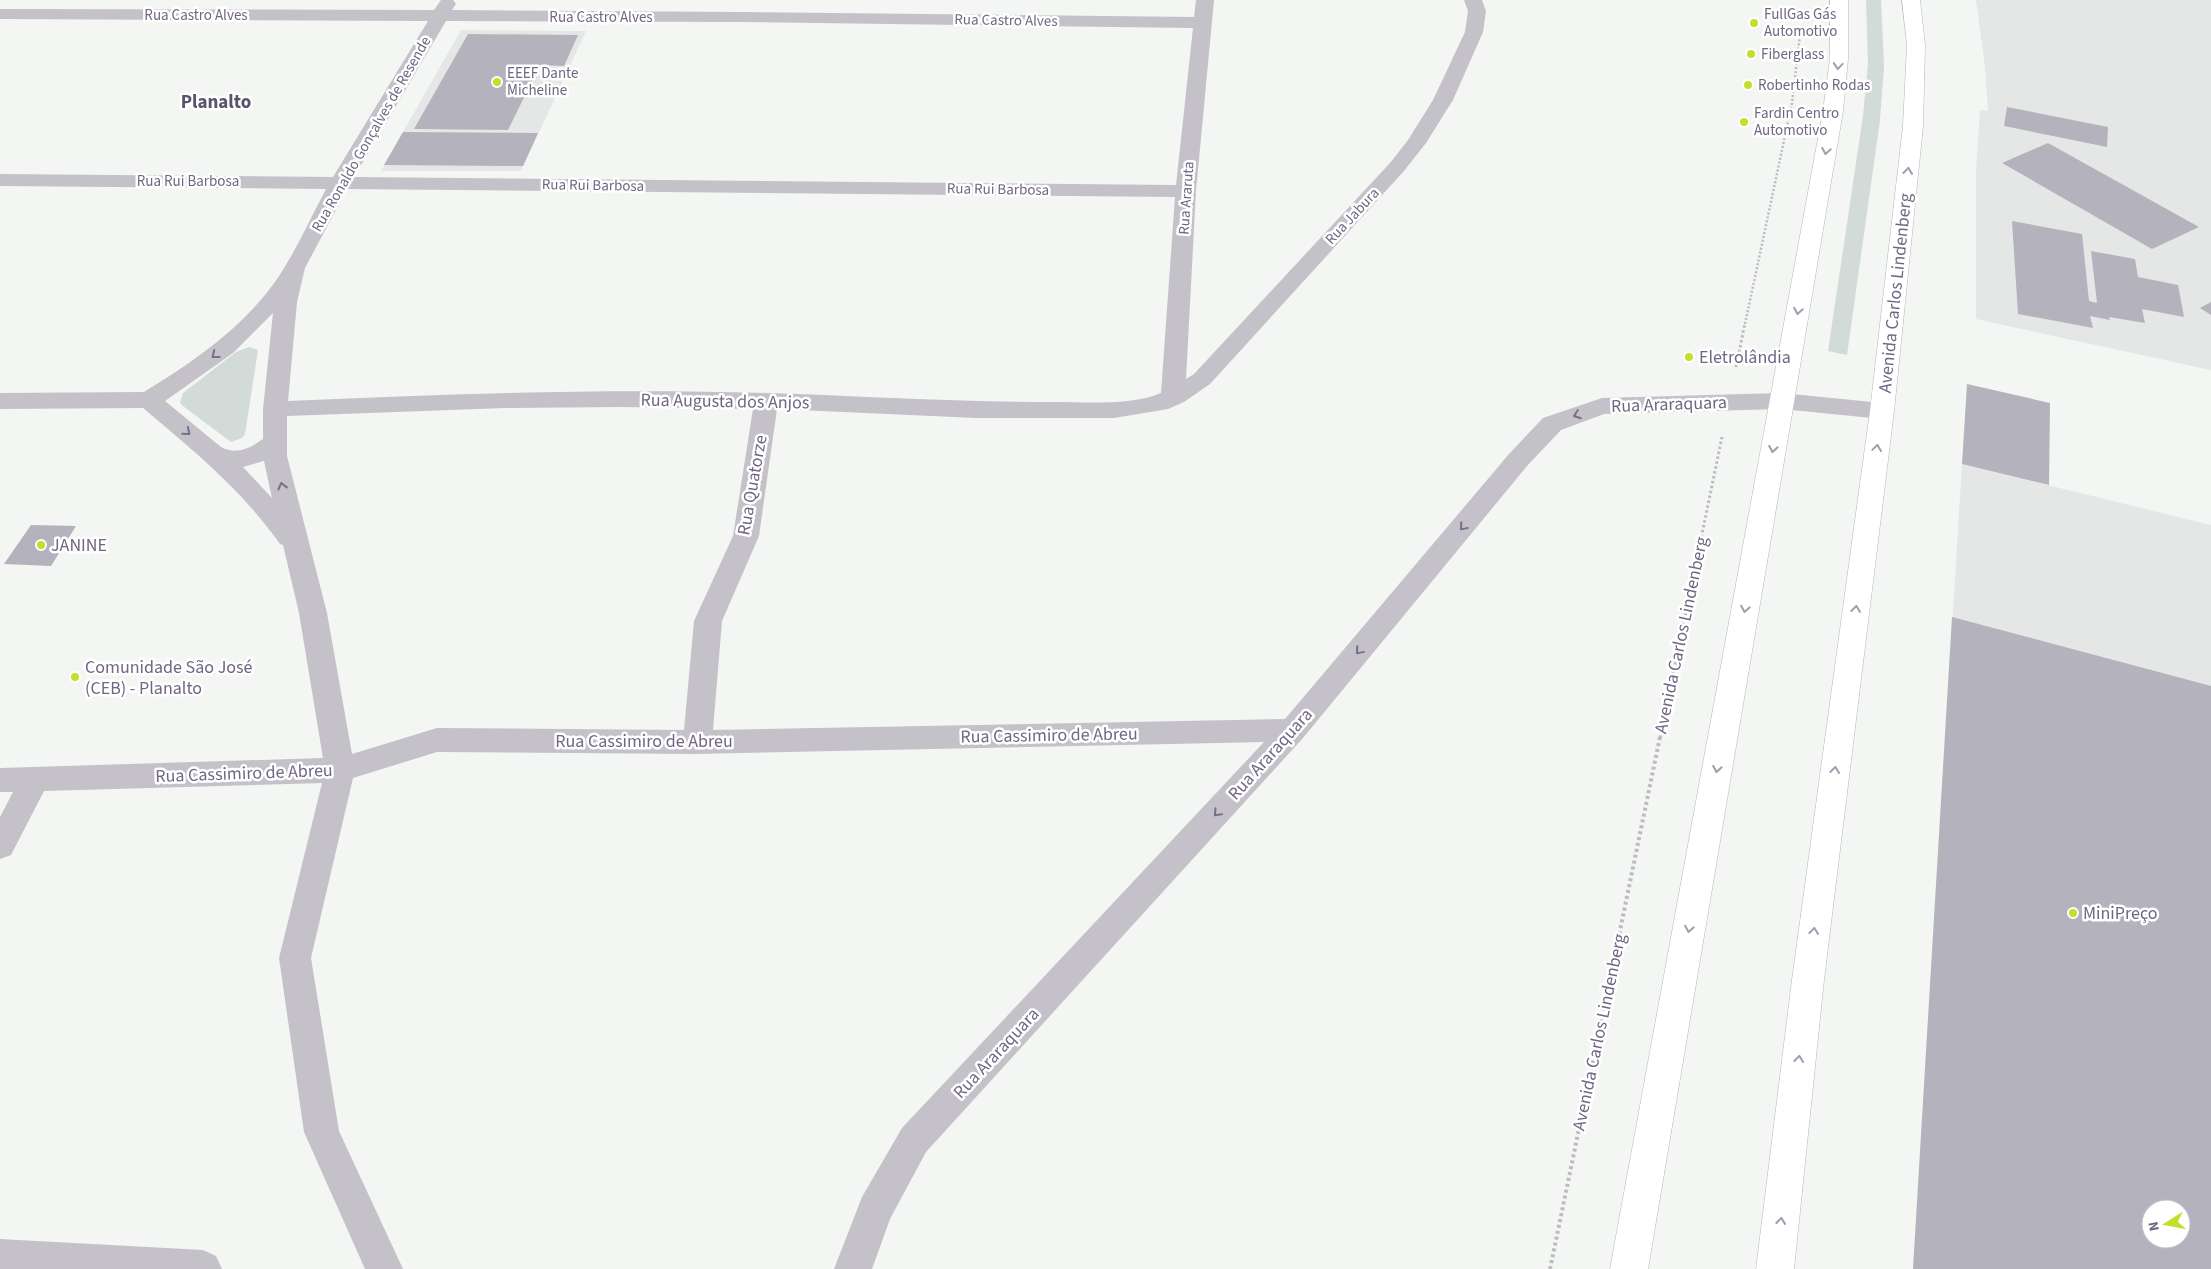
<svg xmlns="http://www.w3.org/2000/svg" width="2211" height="1269" viewBox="0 0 2211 1269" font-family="'Source Sans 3',sans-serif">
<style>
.built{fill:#e5e7e6;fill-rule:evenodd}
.green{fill:#d2dbd7}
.building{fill:#b4b2bc;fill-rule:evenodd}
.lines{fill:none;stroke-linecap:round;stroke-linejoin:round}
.major-casing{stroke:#b7b4bc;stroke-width:1}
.path-far2{stroke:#bdbbbf;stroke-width:2.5;stroke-dasharray:2 2;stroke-linecap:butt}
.path-far1{stroke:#bdbbbf;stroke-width:3;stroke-dasharray:2.5 2.5;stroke-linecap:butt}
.path{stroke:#bdbbbf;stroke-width:4;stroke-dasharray:3 3;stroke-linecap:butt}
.minor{fill:#c4c1c8;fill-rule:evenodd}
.major{fill:#fff;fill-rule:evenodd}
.oneway{stroke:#a39cae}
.oneway2{stroke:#796f8a}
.poi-dot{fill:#c2df2a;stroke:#fff;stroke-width:2}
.labels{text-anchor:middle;stroke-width:5;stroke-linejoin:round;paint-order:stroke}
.far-poi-label{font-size:15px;fill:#716683;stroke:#fff;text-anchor:start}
.far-street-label{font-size:15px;fill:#716683;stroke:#fff}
.street-label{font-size:18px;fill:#716683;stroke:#fff}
.poi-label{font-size:18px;fill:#716683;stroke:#fff;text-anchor:start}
.far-district-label{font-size:19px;font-weight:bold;fill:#5b5369;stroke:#fff}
</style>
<rect width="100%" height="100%" fill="#f3f6f3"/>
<!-- built -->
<g class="built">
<path d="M 1976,0 L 2211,0 L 2211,370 L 1976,319 L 1976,172 L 1980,110 L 1988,111 L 1985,67 Z"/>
<path d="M 461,30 L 586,31 L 521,171 L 381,171 Z"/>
<path d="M 1962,464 L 2211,525 L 2211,1269 L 1913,1269 ZM 2151,1209 L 2181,1209 L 2181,1239 L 2151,1239 Z"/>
</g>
<!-- green -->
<g class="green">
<path d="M 1866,0 L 1881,0 L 1884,66 L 1880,120 L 1847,355 L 1828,351 L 1863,116 L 1868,63 Z"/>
<path d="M 249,347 L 258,350 L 245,434 L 242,438 L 231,442 L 183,406 L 180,403 L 183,393 L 236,352 Z"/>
</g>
<!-- building -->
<g class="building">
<path d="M 468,34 L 578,35 L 564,66 L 540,65 L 508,130 L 414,129 Z"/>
<path d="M 2007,107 L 2108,127 L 2107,147 L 2004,126 Z"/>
<path d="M 403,132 L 538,133 L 523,166 L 384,165 Z"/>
<path d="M 2048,143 L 2199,227 L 2152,249 L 2002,163 Z"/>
<path d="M 2012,221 L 2082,234 L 2089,301 L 2097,303 L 2091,251 L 2135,259 L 2138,277 L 2178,285 L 2184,317 L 2142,309 L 2145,323 L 2109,317 L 2110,320 L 2090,316 L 2093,328 L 2018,314 Z"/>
<path d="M 2211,302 L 2211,315 L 2200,308 Z"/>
<path d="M 1967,384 L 2050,403 L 2049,485 L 1962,464 Z"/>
<path d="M 31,525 L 76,526 L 51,566 L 4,564 Z"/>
<path d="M 1952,617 L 2211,686 L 2211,1269 L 1913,1269 ZM 2151,1209 L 2181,1209 L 2181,1239 L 2151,1239 Z"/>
</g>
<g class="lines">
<!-- major casing -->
<g class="major-casing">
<g id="major">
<path d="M 1830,0 L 1848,0 L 1848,59 L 1843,111 L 1648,1269 L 1610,1269 L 1823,111 L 1830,59 Z"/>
<path d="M 1902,0 L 1920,0 L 1925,45 L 1923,126 L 1894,411 L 1824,980 L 1794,1269 L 1756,1269 L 1792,980 L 1870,411 L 1903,126 L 1907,45 Z"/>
</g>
</g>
<!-- path-far2 -->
<path class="path-far2" d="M 1745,324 L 1792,103 L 1800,35"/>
<!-- path-far1 -->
<g class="path-far1">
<path d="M 1736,367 L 1745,323"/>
<path d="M 1660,738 L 1722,437"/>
</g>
<!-- path -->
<path class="path" d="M 1550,1269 L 1660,737"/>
<!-- minor -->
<g class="minor">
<path d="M 441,0 L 453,0 L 456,4 L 452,10 L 741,12 L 1194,17 L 1196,0 L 1214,0 L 1196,191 L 1186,379 L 1194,374 L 1390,163 L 1408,140 L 1433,100 L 1465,32 L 1468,11 L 1464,0 L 1482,0 L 1486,11 L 1483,32 L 1453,100 L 1426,143 L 1404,171 L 1210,384 L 1184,402 L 1168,409 L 1114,418 L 976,418 L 777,409 L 759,536 L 722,621 L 713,730 L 1285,719 L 1509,454 L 1543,418 L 1602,398 L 1782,393 L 1882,403 L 1891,405 L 1894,411 L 1891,417 L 1882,419 L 1782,409 L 1604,414 L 1561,430 L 1527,466 L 1303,738 L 926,1152 L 890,1219 L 872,1269 L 834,1269 L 862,1197 L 902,1128 L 1264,742 L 697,754 L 437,752 L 353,778 L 311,958 L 339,1131 L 403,1269 L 365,1269 L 304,1132 L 279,958 L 322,783 L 44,791 L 11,855 L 0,859 L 0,817 L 13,792 L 0,792 L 0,768 L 323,758 L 299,613 L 283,545 L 280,544 C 242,490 193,450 143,408 L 0,409 L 0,393 L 144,392 C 194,361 243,328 277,279 C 296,251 310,219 326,189 L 0,186 L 0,174 L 333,177 L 428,21 L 0,19 L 0,9 L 434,10 ZM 446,21 L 741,22 L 1193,28 L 1176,185 L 354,177 ZM 347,189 L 1175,197 L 1161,393 C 1131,406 1085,402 1052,402 C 957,402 862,396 767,393 C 607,388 447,394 288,401 L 297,302 L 305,268 ZM 273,313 L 263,409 L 263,439 C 249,449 236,455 221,447 L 165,401 L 233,353 ZM 619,407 L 753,409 L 733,536 L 694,621 L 684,730 L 437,728 L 352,754 L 327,613 L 287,456 L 287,416 L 505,408 ZM 264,461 L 272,498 L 243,467 Z"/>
<path d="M 0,1239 L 203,1250 L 216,1256 L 222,1269 L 0,1269 Z"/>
</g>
<!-- major -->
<use href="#major" class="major"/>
</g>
<!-- one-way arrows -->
<defs><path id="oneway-chevron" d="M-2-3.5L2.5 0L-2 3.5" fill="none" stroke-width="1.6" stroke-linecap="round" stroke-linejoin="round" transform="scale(1.25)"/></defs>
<g class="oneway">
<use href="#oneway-chevron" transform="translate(1838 66) rotate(95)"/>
<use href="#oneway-chevron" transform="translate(1826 151) rotate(100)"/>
<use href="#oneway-chevron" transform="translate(1908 171) rotate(-84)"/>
<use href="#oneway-chevron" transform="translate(1798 311) rotate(100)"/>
<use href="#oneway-chevron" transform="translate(1877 448) rotate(-82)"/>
<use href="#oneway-chevron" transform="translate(1773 449) rotate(100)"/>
<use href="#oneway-chevron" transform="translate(1745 609) rotate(100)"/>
<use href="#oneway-chevron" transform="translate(1856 609) rotate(-83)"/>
<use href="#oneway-chevron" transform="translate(1717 769) rotate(100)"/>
<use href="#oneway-chevron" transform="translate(1835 770) rotate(-83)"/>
<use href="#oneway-chevron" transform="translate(1689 929) rotate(100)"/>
<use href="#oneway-chevron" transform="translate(1814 931) rotate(-83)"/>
<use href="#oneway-chevron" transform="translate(1799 1059) rotate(-84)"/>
<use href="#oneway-chevron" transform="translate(1781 1221) rotate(-84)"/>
</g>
<g class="oneway2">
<use href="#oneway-chevron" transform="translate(215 355) rotate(142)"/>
<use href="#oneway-chevron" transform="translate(1577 415) rotate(160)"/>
<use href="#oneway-chevron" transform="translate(187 432) rotate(40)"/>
<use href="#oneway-chevron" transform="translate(282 486) rotate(-104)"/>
<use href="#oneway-chevron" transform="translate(1463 527) rotate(130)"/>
<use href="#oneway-chevron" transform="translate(1359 651) rotate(130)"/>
<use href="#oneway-chevron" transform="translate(1217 813) rotate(133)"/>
</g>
<!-- markers -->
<g class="poi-dot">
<circle cx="1754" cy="23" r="5"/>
<circle cx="1751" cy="54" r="5"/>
<circle cx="497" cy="82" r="5"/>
<circle cx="1748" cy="85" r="5"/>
<circle cx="1744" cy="122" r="5"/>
<circle cx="1689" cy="357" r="5"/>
<circle cx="41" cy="545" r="5"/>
<circle cx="75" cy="677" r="5"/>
<circle cx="2073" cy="913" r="5"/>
</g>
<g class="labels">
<!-- far-poi labels -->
<g class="far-poi-label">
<text x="1764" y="19">FullGas Gás<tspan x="1764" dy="17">Automotivo</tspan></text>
<text x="1761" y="59">Fiberglass</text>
<text x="507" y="78">EEEF Dante<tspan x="507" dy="17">Micheline</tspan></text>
<text x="1758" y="90">Robertinho Rodas</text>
<text x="1754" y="118">Fardin Centro<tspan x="1754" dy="17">Automotivo</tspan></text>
</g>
<!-- far-street labels -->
<g class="far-street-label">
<text x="196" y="20">Rua Castro Alves</text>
<text x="601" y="22">Rua Castro Alves</text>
<text transform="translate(1006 20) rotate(1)" y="5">Rua Castro Alves</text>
<text transform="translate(371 134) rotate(-60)" y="5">Rua Ronaldo Gonçalves de Resende</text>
<text x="188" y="186">Rua Rui Barbosa</text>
<text transform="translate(593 185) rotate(1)" y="5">Rua Rui Barbosa</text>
<text transform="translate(998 189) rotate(1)" y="5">Rua Rui Barbosa</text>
<text transform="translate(1186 198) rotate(-86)" y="5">Rua Araruta</text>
<text transform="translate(1352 216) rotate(-47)" y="5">Rua Jabura</text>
</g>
<!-- street labels -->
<g class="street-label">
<text transform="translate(1895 293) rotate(-84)" y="6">Avenida Carlos Lindenberg</text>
<text transform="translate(725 401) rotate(1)" y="6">Rua Augusta dos Anjos</text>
<text transform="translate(1669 404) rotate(-2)" y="6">Rua Araraquara</text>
<text transform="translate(752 485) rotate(-80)" y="6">Rua Quatorze</text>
<text transform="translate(1681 635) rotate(-78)" y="6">Avenida Carlos Lindenberg</text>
<text transform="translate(1049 735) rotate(-1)" y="6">Rua Cassimiro de Abreu</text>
<text x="644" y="747">Rua Cassimiro de Abreu</text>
<text transform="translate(1270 754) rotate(-48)" y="6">Rua Araraquara</text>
<text transform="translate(244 773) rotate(-2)" y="6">Rua Cassimiro de Abreu</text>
<text transform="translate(1599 1032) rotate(-78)" y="6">Avenida Carlos Lindenberg</text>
<text transform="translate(996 1053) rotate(-47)" y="6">Rua Araraquara</text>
</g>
<!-- poi labels -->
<g class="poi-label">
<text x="1699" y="363">Eletrolândia</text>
<text x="51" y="551">JANINE</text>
<text x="85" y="673">Comunidade São José<tspan x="85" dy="21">(CEB) - Planalto</tspan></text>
<text x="2083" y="919">MiniPreço</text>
</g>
<!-- far-district labels -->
<g class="far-district-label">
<text x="216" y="108">Planalto</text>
</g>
</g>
<!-- north arrow -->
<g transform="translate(2166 1224) rotate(259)"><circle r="24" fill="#ffffff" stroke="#c6c2cd"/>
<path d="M0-4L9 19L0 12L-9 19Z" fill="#c2df2a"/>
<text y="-8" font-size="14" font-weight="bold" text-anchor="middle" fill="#716683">N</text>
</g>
</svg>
